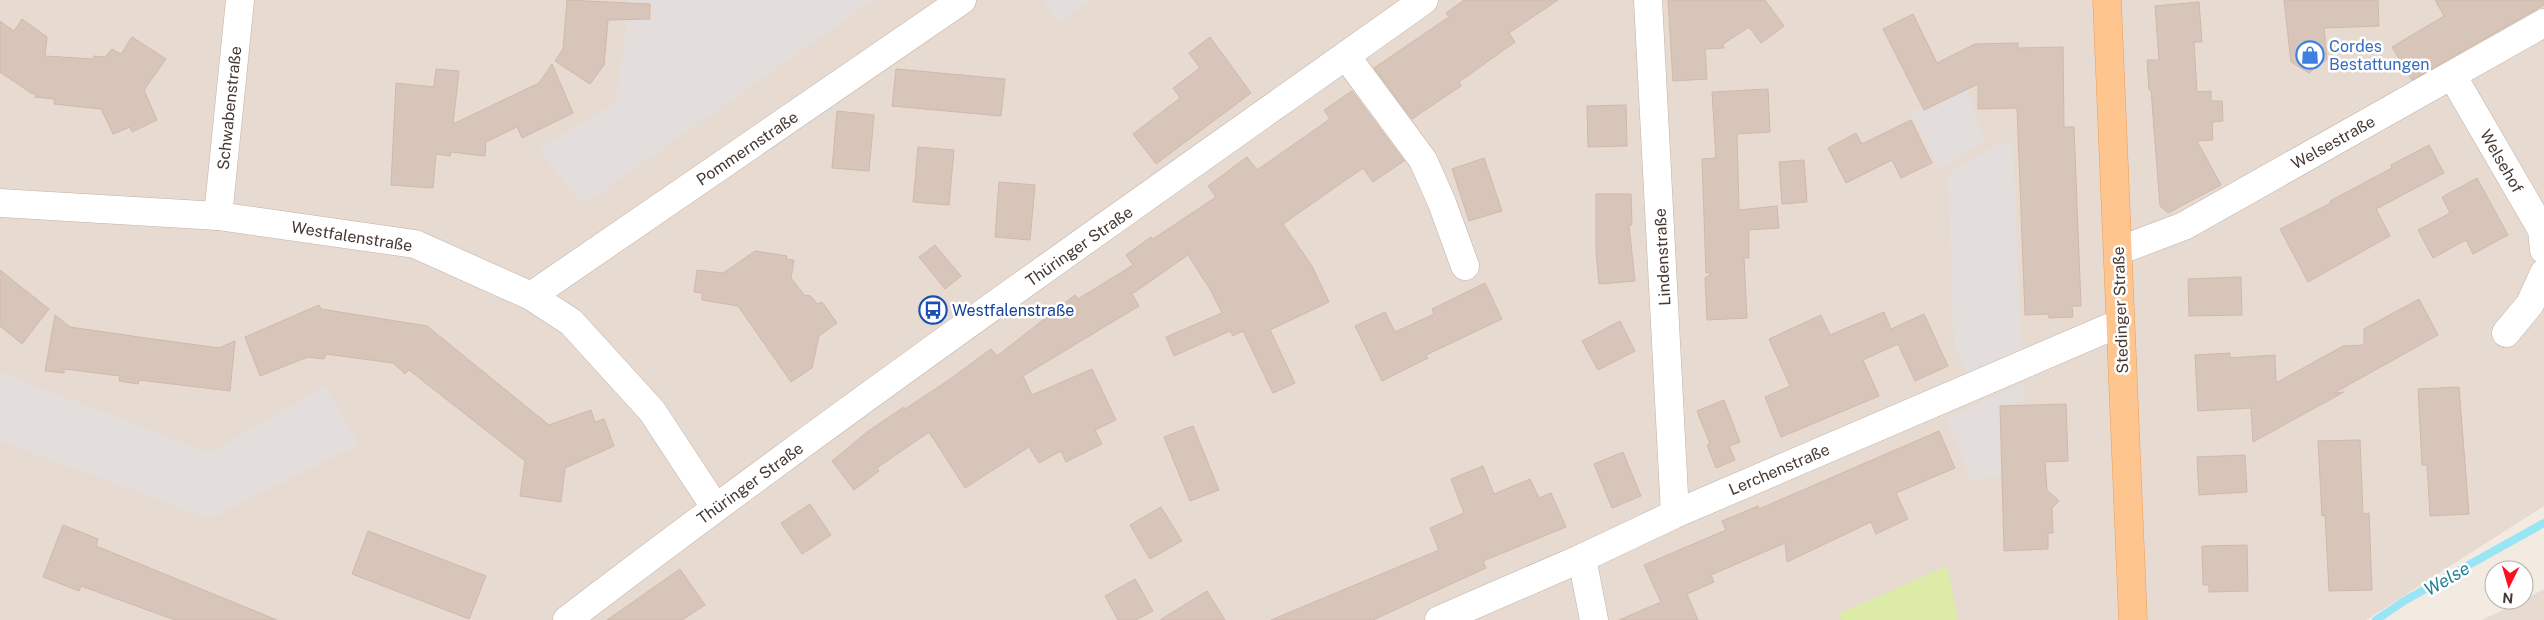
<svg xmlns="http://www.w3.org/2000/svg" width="2544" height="620" viewBox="0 0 2544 620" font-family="'Public Sans',sans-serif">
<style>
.residential{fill:#e7dad0}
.green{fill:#dceba7}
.parking{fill:#e3dedb}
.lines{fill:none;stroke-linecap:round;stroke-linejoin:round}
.stream{stroke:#98e5f6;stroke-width:8}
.building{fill:#d8c5ba;stroke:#d1b8aa}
.minor-casing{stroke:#c2b2a7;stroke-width:29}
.major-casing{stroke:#ed9d56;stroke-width:29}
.minor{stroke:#fff;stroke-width:28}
.major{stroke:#ffc58f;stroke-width:28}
.labels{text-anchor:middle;stroke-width:5;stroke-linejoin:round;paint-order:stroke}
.shop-label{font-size:16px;fill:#366cbe;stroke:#fff;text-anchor:start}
.street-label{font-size:16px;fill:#453932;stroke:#fff}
.transit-label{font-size:16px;fill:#164399;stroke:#fff;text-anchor:start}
.water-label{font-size:18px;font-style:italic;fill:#208097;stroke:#fff}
</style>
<rect width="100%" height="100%" fill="#f3eae2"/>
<!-- residential -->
<g class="residential">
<path d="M 0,0 L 2544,0 L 2544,506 L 2366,620 L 0,620 Z"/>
<path d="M 2544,589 L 2544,620 L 2482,620 L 2524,600 Z"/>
</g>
<!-- green -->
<path class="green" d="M 1947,566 L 1958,620 L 1842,620 L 1838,614 Z"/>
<!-- parking -->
<g class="parking">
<path d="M 630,0 L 873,0 L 583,205 L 538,149 L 615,103 Z"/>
<path d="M 1043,0 L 1093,0 L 1058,23 Z"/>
<path d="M 1967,89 L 1985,142 L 1939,169 L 1909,111 L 1934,106 Z"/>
<path d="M 2013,141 L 2021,353 L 1967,375 L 1954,347 L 1948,174 L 1996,144 Z"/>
<path d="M 0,372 L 209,453 L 325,386 L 360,444 L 210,519 L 0,441 Z"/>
<path d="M 2023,384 L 2025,402 L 1999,404 L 2001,464 L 2027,463 L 2027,473 L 1971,480 L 1946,418 Z"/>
</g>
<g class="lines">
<!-- stream -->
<path class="stream" d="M 2376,620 L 2404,601 L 2544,523"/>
</g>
<!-- building -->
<g class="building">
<path d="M 567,0 L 650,4 L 650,19 L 608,20 L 604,65 L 590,84 L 555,61 L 563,49 Z"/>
<path d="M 1464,0 L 1558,0 L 1509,33 L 1515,42 L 1459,82 L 1461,86 L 1412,119 L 1374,68 L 1449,17 L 1446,13 Z"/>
<path d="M 1668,0 L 1765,0 L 1784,26 L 1761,43 L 1749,27 L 1723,44 L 1724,48 L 1705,49 L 1707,79 L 1673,81 Z"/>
<path d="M 2284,0 L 2378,0 L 2379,26 L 2324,28 L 2327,59 L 2309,73 L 2291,62 Z"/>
<path d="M 2435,0 L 2544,0 L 2544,5 L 2412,80 L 2392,47 L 2444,16 Z"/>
<path d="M 2199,2 L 2202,42 L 2194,42 L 2197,92 L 2211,91 L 2211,101 L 2222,101 L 2223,121 L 2212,122 L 2213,140 L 2197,141 L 2221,185 L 2168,213 L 2160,206 L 2151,90 L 2149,90 L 2147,60 L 2159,60 L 2155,6 Z"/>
<path d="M 1913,14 L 1937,63 L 1975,44 L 2018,43 L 2018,48 L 2063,47 L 2064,127 L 2074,127 L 2081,306 L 2072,306 L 2073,317 L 2049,318 L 2049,314 L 2025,315 L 2017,108 L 1978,109 L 1978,84 L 1924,110 L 1883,29 Z"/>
<path d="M 22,19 L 47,37 L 45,56 L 93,59 L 94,56 L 105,57 L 112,49 L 121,54 L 132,37 L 166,59 L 144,90 L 157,120 L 132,132 L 130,127 L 113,134 L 101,109 L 54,104 L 55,99 L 35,97 L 36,94 L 31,93 L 0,72 L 0,21 L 14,31 Z"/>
<path d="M 1210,37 L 1251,93 L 1156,164 L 1133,134 L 1180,98 L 1173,88 L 1200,68 L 1189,53 Z"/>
<path d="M 552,64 L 573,113 L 522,138 L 517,127 L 486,142 L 485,156 L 451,152 L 450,156 L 436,154 L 433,188 L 391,185 L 396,83 L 434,87 L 436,69 L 459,71 L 453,124 L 539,83 Z"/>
<path d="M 896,69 L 1005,79 L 1001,116 L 892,106 Z"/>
<path d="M 1768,89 L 1770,132 L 1737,134 L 1739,210 L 1777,206 L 1779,228 L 1749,230 L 1749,258 L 1744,258 L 1747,318 L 1707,320 L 1705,278 L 1712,273 L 1706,273 L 1702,159 L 1716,158 L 1712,92 Z"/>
<path d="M 1352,91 L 1404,161 L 1373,182 L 1363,168 L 1283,224 L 1312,266 L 1329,302 L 1270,330 L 1295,383 L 1273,393 L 1243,331 L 1233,336 L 1230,331 L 1174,356 L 1166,337 L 1222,313 L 1211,291 L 1188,255 L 1132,294 L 1139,306 L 1023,376 L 1032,395 L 1092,369 L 1116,420 L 1095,430 L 1102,444 L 1066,462 L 1061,451 L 1039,463 L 1029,447 L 965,488 L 929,432 L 877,468 L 879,471 L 854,490 L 832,461 L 867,432 L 904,407 L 905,409 L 946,382 L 991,349 L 997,356 L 1075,295 L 1078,299 L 1133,265 L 1126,255 L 1151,237 L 1153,239 L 1216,197 L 1208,186 L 1247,157 L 1257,170 L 1330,119 L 1324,110 Z"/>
<path d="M 1626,105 L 1627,146 L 1588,147 L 1587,106 Z"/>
<path d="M 837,111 L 874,115 L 869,171 L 832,168 Z"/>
<path d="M 1911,120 L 1932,163 L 1901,178 L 1892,160 L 1846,183 L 1828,148 L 1856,133 L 1862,144 Z"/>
<path d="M 2429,145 L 2444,173 L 2376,209 L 2390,236 L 2308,282 L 2280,229 L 2331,203 L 2330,201 L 2392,168 L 2391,165 Z"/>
<path d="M 918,147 L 954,150 L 949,205 L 913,202 Z"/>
<path d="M 1484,158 L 1502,211 L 1469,221 L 1452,169 Z"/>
<path d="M 1804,160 L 1807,202 L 1782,204 L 1779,162 Z"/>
<path d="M 2477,178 L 2508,235 L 2473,254 L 2466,240 L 2433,258 L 2418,230 L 2450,213 L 2442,197 Z"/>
<path d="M 999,182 L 1035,185 L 1030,240 L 995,237 Z"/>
<path d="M 1596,194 L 1631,194 L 1632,225 L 1629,225 L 1635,281 L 1599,284 L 1596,251 Z"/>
<path d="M 935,245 L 961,276 L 945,289 L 919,257 Z"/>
<path d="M 755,251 L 787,256 L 786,259 L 794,260 L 791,278 L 804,295 L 811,296 L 817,304 L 822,302 L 837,323 L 819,336 L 812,368 L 791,382 L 738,306 L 702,300 L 702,293 L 694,292 L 697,270 L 723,273 Z"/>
<path d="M 0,270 L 49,309 L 22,344 L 0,326 Z"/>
<path d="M 2241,277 L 2242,315 L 2189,316 L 2188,279 Z"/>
<path d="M 1485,283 L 1502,319 L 1426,355 L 1428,358 L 1382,381 L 1355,326 L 1385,312 L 1395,332 L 1434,314 L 1432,309 Z"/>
<path d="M 2419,299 L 2438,335 L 2334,393 L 2344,392 L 2253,442 L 2251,408 L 2198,411 L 2195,355 L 2230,353 L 2230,358 L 2275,355 L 2276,383 L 2343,346 L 2364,345 L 2364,329 Z"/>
<path d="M 319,305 L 321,309 L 427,326 L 549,425 L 591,410 L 595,422 L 604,419 L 614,446 L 565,468 L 561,502 L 520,496 L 525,461 L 409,370 L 405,374 L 393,363 L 326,354 L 324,359 L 308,357 L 260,376 L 245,337 Z"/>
<path d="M 1884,312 L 1891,329 L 1924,314 L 1948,366 L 1915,381 L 1898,344 L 1863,360 L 1879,396 L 1781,437 L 1765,397 L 1790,386 L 1769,339 L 1821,315 L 1830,335 Z"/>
<path d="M 55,315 L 70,327 L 146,338 L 219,348 L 235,341 L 230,391 L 139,380 L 138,384 L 119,381 L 120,376 L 64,369 L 64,373 L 45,371 Z"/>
<path d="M 1620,321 L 1635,351 L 1598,370 L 1582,341 Z"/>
<path d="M 2459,387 L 2469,514 L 2430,516 L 2427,465 L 2422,465 L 2418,389 Z"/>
<path d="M 1724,400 L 1740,442 L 1729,446 L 1735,460 L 1716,468 L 1707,445 L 1710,444 L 1697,411 Z"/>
<path d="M 2066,404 L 2068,461 L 2045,462 L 2047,490 L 2059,501 L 2052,508 L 2053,533 L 2048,533 L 2048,549 L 2004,551 L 2000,406 Z"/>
<path d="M 1193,426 L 1219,490 L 1190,501 L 1164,437 Z"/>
<path d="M 1939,431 L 1955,468 L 1896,493 L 1908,519 L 1876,534 L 1871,522 L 1787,562 L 1785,543 L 1711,575 L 1714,582 L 1687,594 L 1698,620 L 1619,620 L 1661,602 L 1644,565 L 1726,530 L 1722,521 L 1758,506 L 1759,509 Z"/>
<path d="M 2360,440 L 2363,514 L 2369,513 L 2372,590 L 2329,591 L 2325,515 L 2322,516 L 2318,441 Z"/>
<path d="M 1623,452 L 1641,496 L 1612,508 L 1594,464 Z"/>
<path d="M 2245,455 L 2247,492 L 2199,495 L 2197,457 Z"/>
<path d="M 1483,466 L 1494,494 L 1530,479 L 1539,498 L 1551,493 L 1566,527 L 1483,561 L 1486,568 L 1373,620 L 1271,620 L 1439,550 L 1430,528 L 1464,513 L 1451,479 Z"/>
<path d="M 810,504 L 831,535 L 802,554 L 781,523 Z"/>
<path d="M 1161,507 L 1182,541 L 1150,559 L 1130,525 Z"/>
<path d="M 63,525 L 98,539 L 96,546 L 277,620 L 175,620 L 81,586 L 79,591 L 43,577 Z"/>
<path d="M 368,531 L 486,576 L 469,619 L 352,574 Z"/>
<path d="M 2247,545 L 2248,591 L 2209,592 L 2209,585 L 2203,585 L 2202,546 Z"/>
<path d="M 680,569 L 705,605 L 682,620 L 607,620 Z"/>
<path d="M 1135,579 L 1153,611 L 1136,620 L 1118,620 L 1105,596 Z"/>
<path d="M 1207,591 L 1225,620 L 1160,620 Z"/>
</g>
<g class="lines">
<!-- minor casing -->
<g class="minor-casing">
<g id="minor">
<path d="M 1648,0 L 1675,514"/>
<path d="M 1346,56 L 1423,160 L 1442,203 L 1465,266"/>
<path d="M 2452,75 L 2542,230 L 2544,250"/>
<path d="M 0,203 L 218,216 L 415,244 L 531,296 L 571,322 L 652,411 L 715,507"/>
<path d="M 218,216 L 240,0"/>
<path d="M 2118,251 L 2184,226 L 2544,23"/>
<path d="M 531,296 L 962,0"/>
<path d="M 2506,333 L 2530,304 L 2544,273"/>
<path d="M 1582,558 L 1594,620"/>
<path d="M 567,620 C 847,406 1137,204 1424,0"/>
<path d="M 1439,620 L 1582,558 L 1675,514 L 2120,323"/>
</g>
</g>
<!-- major casing -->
<g class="major-casing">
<path id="major" d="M 2107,0 L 2133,620"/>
</g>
<!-- minor -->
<use href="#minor" class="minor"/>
<!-- major -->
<use href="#major" class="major"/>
</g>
<!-- icons -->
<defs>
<g id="shop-ring" transform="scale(1.4375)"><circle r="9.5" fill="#fff" stroke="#3f7fe0" stroke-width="1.5"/><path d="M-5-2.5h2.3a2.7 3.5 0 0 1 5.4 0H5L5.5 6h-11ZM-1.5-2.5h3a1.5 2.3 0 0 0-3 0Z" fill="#3f7fe0"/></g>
<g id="bus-ring" transform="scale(1.4375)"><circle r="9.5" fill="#fff" stroke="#1a4fb4" stroke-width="1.5"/><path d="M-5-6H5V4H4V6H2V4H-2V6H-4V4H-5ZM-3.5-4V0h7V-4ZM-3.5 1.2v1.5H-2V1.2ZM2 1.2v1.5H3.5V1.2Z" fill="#1a4fb4"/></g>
</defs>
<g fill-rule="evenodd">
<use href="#shop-ring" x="2310" y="55"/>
<use href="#bus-ring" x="933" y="310"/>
</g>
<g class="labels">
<!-- shop labels -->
<g class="shop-label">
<text x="2329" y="52">Cordes<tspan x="2329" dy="18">Bestattungen</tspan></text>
</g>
<!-- street labels -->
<g class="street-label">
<text transform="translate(229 108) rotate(-84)" y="6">Schwabenstraße</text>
<text transform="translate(2333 142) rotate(-29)" y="6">Welsestraße</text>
<text transform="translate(747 148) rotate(-34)" y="6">Pommernstraße</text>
<text transform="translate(2502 161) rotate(60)" y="6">Welsehof</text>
<text transform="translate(352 236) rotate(9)" y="6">Westfalenstraße</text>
<text transform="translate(1079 246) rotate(-35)" y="6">Thüringer Straße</text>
<text transform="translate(1662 257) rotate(-93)" y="6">Lindenstraße</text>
<text transform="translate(2120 310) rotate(-92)" y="6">Stedinger Straße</text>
<text transform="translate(1779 469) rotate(-23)" y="6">Lerchenstraße</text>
<text transform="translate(750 483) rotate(-36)" y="6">Thüringer Straße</text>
</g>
<!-- transit labels -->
<g class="transit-label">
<text x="952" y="316">Westfalenstraße</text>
</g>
<!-- water labels -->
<g class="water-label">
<text transform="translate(2447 579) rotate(-30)" y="6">Welse</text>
</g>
</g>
<!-- north arrow -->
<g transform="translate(2509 585) rotate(185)"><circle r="24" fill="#ffffff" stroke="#b5b0ad"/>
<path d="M0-4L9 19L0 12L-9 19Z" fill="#ff0d21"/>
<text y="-8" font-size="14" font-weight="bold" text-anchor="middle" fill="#453932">N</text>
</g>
</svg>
